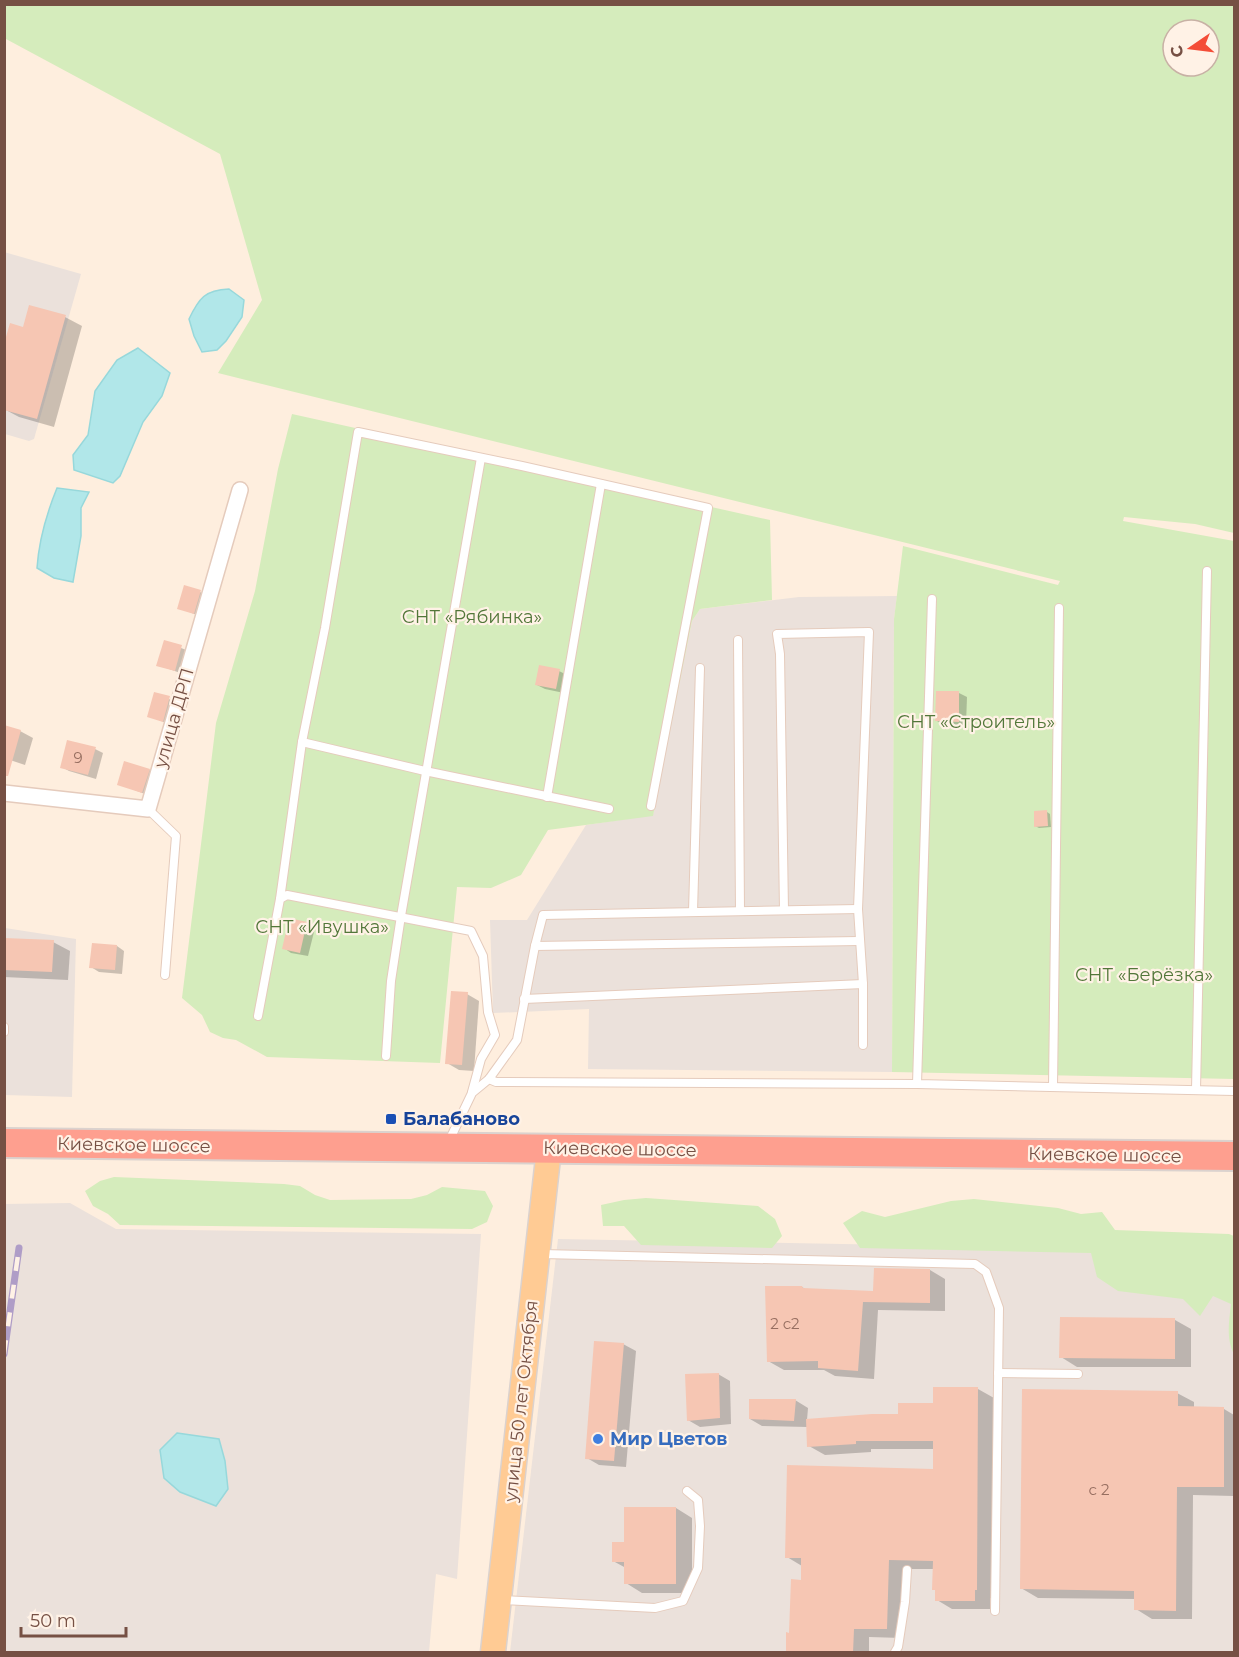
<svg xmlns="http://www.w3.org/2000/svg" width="1239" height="1657" viewBox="0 0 1239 1657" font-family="Montserrat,sans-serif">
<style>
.industrial{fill:#ebe1db}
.green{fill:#d5ecbc;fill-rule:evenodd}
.water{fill:#b1e7e9;stroke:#97d8db;stroke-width:1.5}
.shadow{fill:#0003}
.building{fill:#f6c6b3}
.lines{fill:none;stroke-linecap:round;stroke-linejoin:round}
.lane-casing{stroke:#e5cbbc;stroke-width:10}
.street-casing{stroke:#e5cbbc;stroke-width:18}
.primary-casing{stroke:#dbd2ce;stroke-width:27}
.highway-casing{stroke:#dbd2ce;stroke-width:32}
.lane{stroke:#fff;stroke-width:8}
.street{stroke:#fff;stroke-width:15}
.primary{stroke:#ffcb94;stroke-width:24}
.highway{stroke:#fe9f8f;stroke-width:28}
.rail-casing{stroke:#af9dc7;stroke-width:7}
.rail{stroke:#fff2e6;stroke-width:4.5;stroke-dasharray:14;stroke-linecap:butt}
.transit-dot{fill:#1a4fb4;stroke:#fff2e6;stroke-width:2}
.shop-dot{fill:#3f7fe0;stroke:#fff2e6;stroke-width:2}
.labels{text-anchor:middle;stroke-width:4.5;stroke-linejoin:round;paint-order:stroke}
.number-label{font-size:15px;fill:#966e60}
.park-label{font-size:18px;fill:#527739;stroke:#fff2e6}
.street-label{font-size:18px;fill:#765044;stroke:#fff2e6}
.transit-label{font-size:18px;font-weight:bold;fill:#164399;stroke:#fff2e6;text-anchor:start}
.shop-label{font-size:18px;font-weight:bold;fill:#366cbe;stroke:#fff2e6;text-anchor:start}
</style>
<rect width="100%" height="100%" fill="#feeede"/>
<!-- industrial -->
<g class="industrial">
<path d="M 4,252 L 81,274 L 34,439 L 29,441 L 5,434 Z"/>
<path d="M 897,596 L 894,619 L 892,1072 L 588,1069 L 589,1009 L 493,1013 L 490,920 L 527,920 L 586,825 L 653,815 L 692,621 L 700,609 L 799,597 Z"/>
<path d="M 5,928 L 76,939 L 72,1097 L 5,1095 Z"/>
<path d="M 70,1203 L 116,1229 L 481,1234 L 457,1579 L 436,1574 L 429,1652 L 5,1652 L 4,1204 Z"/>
<path d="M 558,1239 L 1234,1251 L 1234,1652 L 510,1652 Z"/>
</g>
<!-- green -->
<g class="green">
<path d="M 5,4 L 1234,5 L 1234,533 L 1195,524 L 1124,517 L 1123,521 L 1234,541 L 1234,1079 L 892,1072 L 894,619 L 903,546 L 1058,585 L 1060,581 L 218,373 L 262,300 L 220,154 L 6,39 L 5,41 ZM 1173,30 L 1209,30 L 1209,66 L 1173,66 Z"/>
<path d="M 292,414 L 770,520 L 772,600 L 700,609 L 692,621 L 653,816 L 548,830 L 521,875 L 491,888 L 457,887 L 440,1063 L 267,1057 L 236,1040 L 223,1038 L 210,1032 L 202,1015 L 182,998 L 216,723 L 255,591 L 278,469 Z"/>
<path d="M 114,1177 L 284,1184 L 300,1186 L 315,1195 L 330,1200 L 411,1199 L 427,1195 L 442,1187 L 485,1191 L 493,1206 L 487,1222 L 472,1229 L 120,1225 L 108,1214 L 93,1206 L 85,1191 L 100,1181 Z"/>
<path d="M 646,1198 L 758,1206 L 775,1219 L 782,1236 L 772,1248 L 641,1245 L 624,1226 L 603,1226 L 601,1205 L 624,1200 Z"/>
<path d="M 974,1199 L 1058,1208 L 1081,1214 L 1102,1212 L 1115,1230 L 1229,1234 L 1234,1236 L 1234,1354 C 1226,1339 1229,1321 1231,1304 L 1213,1296 L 1200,1316 L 1183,1299 L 1118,1291 L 1097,1277 L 1091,1253 L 860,1248 L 843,1223 L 862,1211 L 885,1217 L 951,1201 Z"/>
</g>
<!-- water -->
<g class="water">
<path d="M 229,289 L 244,300 L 242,317 L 226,341 L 217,350 L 202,352 L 194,336 L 189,319 C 199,298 205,290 229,289 Z"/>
<path d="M 138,348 L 170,373 L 162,396 L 143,422 L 120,476 L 113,483 L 74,470 L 73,455 L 88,435 L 95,391 L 117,360 Z"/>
<path d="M 57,488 L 89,492 L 81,508 L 81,536 L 73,582 L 54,578 L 37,568 C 39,539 46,515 57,488 Z"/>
<path d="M 177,1433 L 219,1439 L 225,1461 L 228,1489 L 216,1506 L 180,1492 L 164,1478 L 160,1450 Z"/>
</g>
<!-- shadow -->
<g class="shadow">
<path d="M 65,317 L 82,326 L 54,427 L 19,417 L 4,409 L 24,328 Z"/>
<path d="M 200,592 L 208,596 L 202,617 L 179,608 Z"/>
<path d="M 165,642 L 189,651 L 183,674 L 158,665 Z"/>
<path d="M 559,671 L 567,675 L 564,693 L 545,689 L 537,685 Z"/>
<path d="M 959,693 L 967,697 L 966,725 L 944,725 L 937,721 Z"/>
<path d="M 155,694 L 177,702 L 171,725 L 149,716 Z"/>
<path d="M 20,731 L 33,738 L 25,765 L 4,758 Z"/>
<path d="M 95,749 L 103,753 L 96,779 L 69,771 L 62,767 Z"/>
<path d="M 149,770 L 157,774 L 150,796 L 119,784 Z"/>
<path d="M 1047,812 L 1050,814 L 1051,827 L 1039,828 L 1035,826 Z"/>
<path d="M 290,920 L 307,924 L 315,928 L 308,956 L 291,953 L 284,948 Z"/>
<path d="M 4,939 L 53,942 L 70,951 L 68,980 L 4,977 Z"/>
<path d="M 117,946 L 124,951 L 122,974 L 99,972 L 91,967 Z"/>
<path d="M 467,994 L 479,1001 L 474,1071 L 459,1070 L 447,1063 Z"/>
<path d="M 930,1270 L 945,1279 L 945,1311 L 878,1310 L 874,1379 L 835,1376 L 824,1370 L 784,1370 L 768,1361 L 802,1287 L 807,1290 L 875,1293 Z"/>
<path d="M 1175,1320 L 1191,1329 L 1191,1367 L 1077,1367 L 1061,1357 Z"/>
<path d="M 623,1344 L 636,1351 L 626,1467 L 599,1465 L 587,1458 Z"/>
<path d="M 718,1374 L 730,1381 L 731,1424 L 700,1427 L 688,1420 Z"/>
<path d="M 978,1389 L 994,1398 L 993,1599 L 990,1598 L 990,1609 L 952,1609 L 937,1600 L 934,1569 L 904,1569 L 902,1638 L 869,1637 L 869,1652 L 788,1652 L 802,1581 L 802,1566 L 787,1557 L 934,1470 L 935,1449 L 871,1449 L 871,1452 L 825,1455 L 809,1446 L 808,1427 L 762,1426 L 750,1419 L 795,1400 L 808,1408 L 807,1420 L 900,1415 Z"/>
<path d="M 1177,1393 L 1194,1402 L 1194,1408 L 1224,1409 L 1234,1415 L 1234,1496 L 1193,1495 L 1192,1619 L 1152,1619 L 1136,1609 L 1136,1599 L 1038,1598 L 1021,1588 Z"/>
<path d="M 676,1508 L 692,1518 L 692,1593 L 642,1593 L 626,1583 L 626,1568 L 613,1561 L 626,1544 Z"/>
</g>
<!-- building -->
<g class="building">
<path d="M 29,305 L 66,315 L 37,419 L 4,410 L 4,344 L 10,323 L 23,327 Z"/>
<path d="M 184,585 L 201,590 L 194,614 L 177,609 Z"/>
<path d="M 164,640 L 182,645 L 175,671 L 156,666 Z"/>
<path d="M 539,665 L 560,669 L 556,689 L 535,685 Z"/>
<path d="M 936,691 L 959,691 L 959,722 L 935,721 Z"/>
<path d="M 154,692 L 170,696 L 163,722 L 147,717 Z"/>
<path d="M 4,725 L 21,730 L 8,776 L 4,776 Z"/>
<path d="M 67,740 L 96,747 L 88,775 L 60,768 Z"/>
<path d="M 124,761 L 150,769 L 142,793 L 117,785 Z"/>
<path d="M 1047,810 L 1048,826 L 1034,827 L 1034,811 Z"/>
<path d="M 289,918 L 307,922 L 300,953 L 282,949 Z"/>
<path d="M 4,938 L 54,940 L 52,972 L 4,970 Z"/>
<path d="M 92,943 L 117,945 L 115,970 L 89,968 Z"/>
<path d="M 451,991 L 468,992 L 462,1065 L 445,1064 Z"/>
<path d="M 874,1268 L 930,1269 L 930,1303 L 863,1302 L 858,1371 L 818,1368 L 818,1361 L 767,1362 L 765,1286 L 802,1286 L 803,1288 L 873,1291 Z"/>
<path d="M 1060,1317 L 1175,1318 L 1175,1359 L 1059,1358 Z"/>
<path d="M 594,1341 L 624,1343 L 614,1461 L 585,1459 Z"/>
<path d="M 719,1373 L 720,1418 L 687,1421 L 685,1374 Z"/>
<path d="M 933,1387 L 978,1387 L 977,1590 L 975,1590 L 975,1601 L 935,1601 L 935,1590 L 932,1590 L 933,1561 L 889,1560 L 887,1629 L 854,1629 L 853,1653 L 786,1653 L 786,1632 L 789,1633 L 791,1579 L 801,1580 L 801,1558 L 785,1558 L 787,1465 L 933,1469 L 933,1441 L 856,1441 L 856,1444 L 807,1447 L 806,1419 L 872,1414 L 898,1414 L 898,1403 L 933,1403 Z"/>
<path d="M 1022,1389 L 1178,1391 L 1178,1406 L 1224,1407 L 1224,1487 L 1177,1487 L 1176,1611 L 1134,1610 L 1134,1591 L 1020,1589 Z"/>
<path d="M 749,1399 L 796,1399 L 794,1421 L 749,1419 Z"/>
<path d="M 624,1507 L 676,1507 L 676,1584 L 624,1584 L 624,1562 L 612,1562 L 612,1542 L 624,1542 Z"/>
</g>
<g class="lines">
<!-- lane casing -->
<g class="lane-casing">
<g id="lane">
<path d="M 932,599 L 917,1084 L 1234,1091"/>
<path d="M 738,640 L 740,911"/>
<path d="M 302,742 L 425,771 L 609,809"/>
<path d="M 547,797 L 601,484"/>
<path d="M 148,809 L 176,836 L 165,975"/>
<path d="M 280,899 L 302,742 L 325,628 L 358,432 L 522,466 L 708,508 L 651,806"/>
<path d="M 784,910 L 780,654 L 777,634 L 869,632 L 858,909 L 863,984 L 863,1045"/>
<path d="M 693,912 L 700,668"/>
<path d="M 535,946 L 543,915 L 858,909"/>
<path d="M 524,999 L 863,984"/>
<path d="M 258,1016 L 280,899 L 287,895 L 471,931 L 483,956 L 488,1012 L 495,1035 L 481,1059 L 472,1092"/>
<path d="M 4,1027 L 4,1032"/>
<path d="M 386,1056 L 391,981 L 401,916 L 481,458"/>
<path d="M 489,1079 L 496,1082 L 917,1084"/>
<path d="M 1053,1087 L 1059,608"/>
<path d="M 1196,1090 L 1207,571"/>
<path d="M 449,1141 L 472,1093 L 489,1079 L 517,1040 L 535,946 L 859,941"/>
<path d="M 542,1254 L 975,1264 L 986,1272 L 999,1308 L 995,1611"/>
<path d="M 998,1373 L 1078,1374"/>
<path d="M 503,1600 L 655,1608 L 683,1601 L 698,1568 L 700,1526 L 698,1500 L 687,1491"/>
<path d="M 895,1652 L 898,1647 L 905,1602 L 907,1570"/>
</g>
</g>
<!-- street casing -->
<g class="street-casing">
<path id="street" d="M 4,793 L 148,809 L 240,490"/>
</g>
<!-- primary casing -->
<g class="primary-casing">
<path id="primary" d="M 493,1652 L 549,1149"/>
</g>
<!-- highway casing -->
<g class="highway-casing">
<path id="highway" d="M 4,1143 L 1234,1156"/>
</g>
<!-- lane -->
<use href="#lane" class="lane"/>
<!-- street -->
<use href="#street" class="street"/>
<!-- primary -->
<use href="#primary" class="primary"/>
<!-- highway -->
<use href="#highway" class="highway"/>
<!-- rail casing -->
<g class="rail-casing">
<path id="rail" d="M 4,1354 L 19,1248"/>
</g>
<!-- rail -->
<use href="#rail" class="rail"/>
</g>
<!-- markers -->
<rect class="transit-dot" x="385" y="1113" width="12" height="12" rx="3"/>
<circle class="shop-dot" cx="598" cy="1439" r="6"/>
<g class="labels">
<!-- number labels -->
<g class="number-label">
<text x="78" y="763">9</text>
<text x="785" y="1329">2 с2</text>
<text x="1099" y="1495">с 2</text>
</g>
<!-- park labels -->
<g class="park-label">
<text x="472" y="623">СНТ «Рябинка»</text>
<text x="976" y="728">СНТ «Строитель»</text>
<text x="322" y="933">СНТ «Ивушка»</text>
<text x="1144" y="981">СНТ «Берёзка»</text>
</g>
<!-- street labels -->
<g class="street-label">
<text transform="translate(174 718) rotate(-74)" y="6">улица ДРП</text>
<text transform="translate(134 1145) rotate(1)" y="6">Киевское шоссе</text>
<text transform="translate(620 1149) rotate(1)" y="6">Киевское шоссе</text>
<text transform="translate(1105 1155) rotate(1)" y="6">Киевское шоссе</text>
<text transform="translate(521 1401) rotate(-84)" y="6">улица 50 лет Октября</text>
</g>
<!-- transit labels -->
<g class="transit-label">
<text x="403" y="1125">Балабаново</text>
</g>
<!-- shop labels -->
<g class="shop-label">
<text x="610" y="1445">Мир Цветов</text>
</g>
</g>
<!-- border -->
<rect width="1239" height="1657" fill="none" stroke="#765044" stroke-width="12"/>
<!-- north arrow -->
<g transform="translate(1191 48) rotate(256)"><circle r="28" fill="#fff2e6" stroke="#c8b1a5" stroke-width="1.5"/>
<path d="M0-4.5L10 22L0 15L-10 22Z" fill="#f44d37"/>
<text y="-9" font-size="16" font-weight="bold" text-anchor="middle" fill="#765044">С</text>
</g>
<!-- scale -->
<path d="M21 1627v9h105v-9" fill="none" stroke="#765044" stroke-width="3"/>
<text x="30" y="1627" font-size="18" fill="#765044" stroke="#fff2e6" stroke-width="4.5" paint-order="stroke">50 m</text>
</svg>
